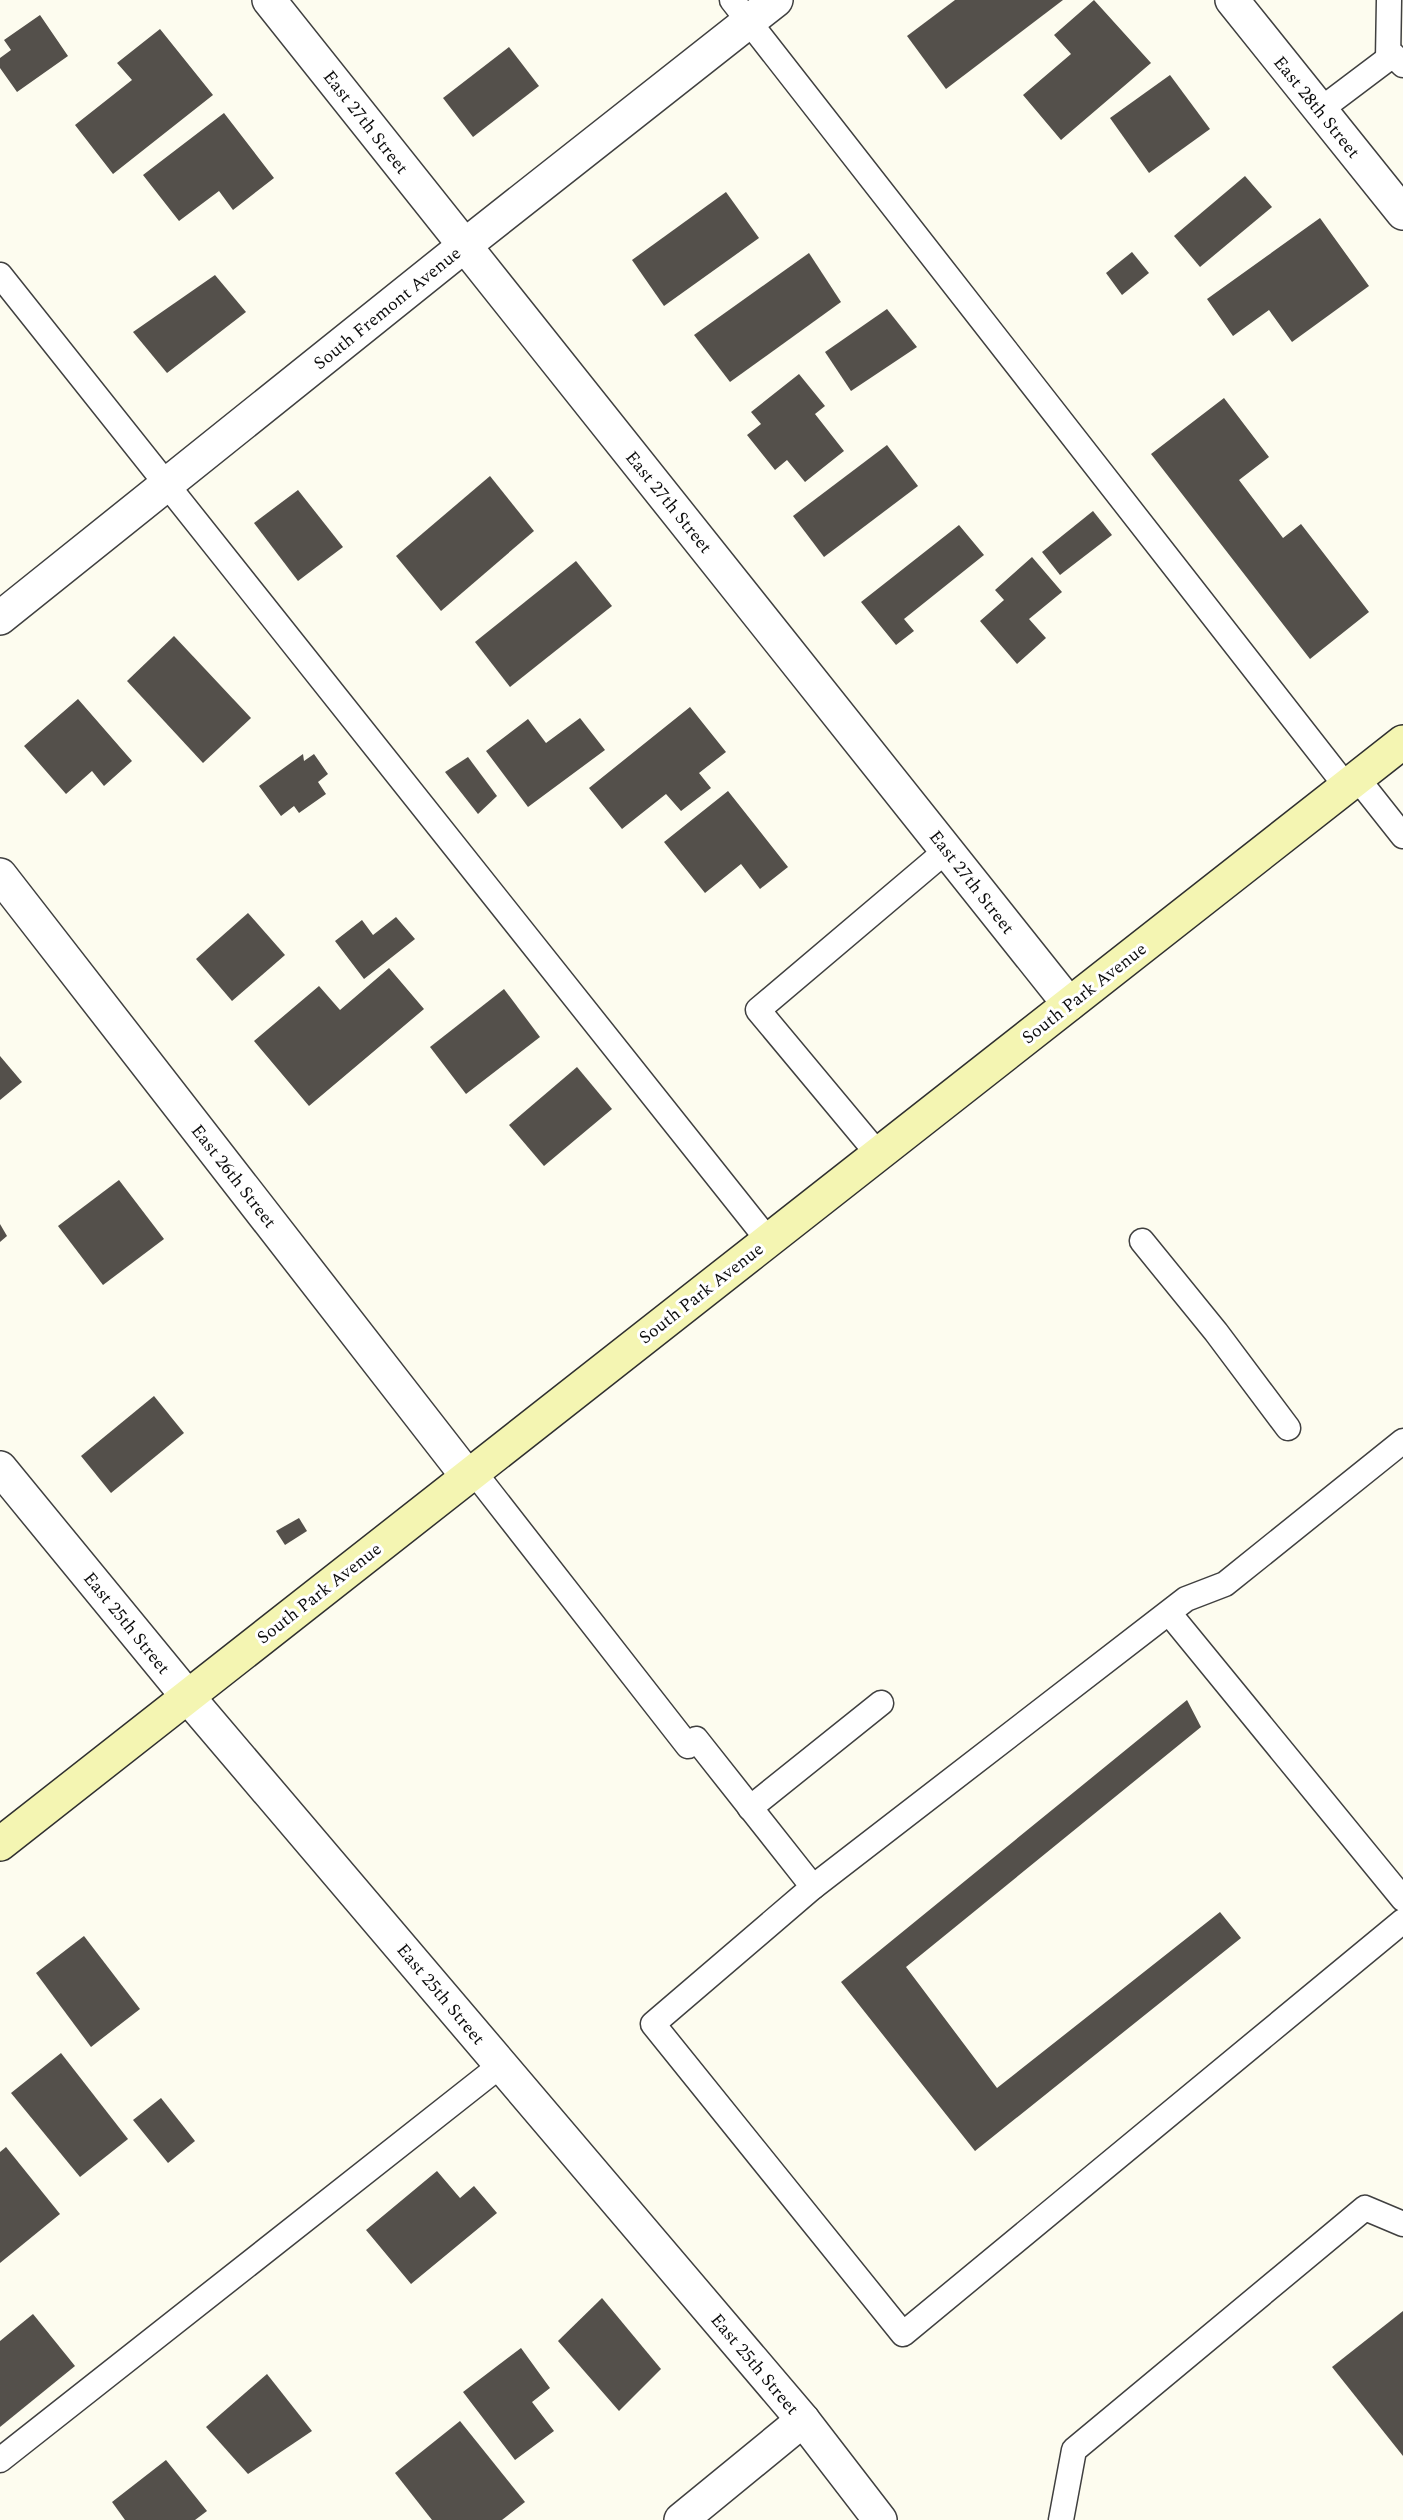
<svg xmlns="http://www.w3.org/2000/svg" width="1403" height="2520" viewBox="0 0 1403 2520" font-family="Spectral,serif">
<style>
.building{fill:#54504b}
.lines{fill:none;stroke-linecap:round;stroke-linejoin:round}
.lane-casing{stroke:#404040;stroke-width:27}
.street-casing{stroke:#404040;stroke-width:36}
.secondary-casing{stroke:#2f2f2f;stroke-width:36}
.lane{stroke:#fff;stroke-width:24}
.street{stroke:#fff;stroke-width:33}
.secondary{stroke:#f4f5b2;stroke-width:33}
.labels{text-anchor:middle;stroke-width:6;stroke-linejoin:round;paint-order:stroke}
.street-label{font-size:18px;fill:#0d0d0d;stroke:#fff}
</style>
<rect width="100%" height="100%" fill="#fdfcef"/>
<!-- building -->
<g class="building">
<path d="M 955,0 L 1063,0 L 946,89 L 907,36 Z"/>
<path d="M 1094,0 L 1151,63 L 1061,140 L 1023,95 L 1071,54 L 1054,35 Z"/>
<path d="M 40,15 L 68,56 L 17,92 L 0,68 L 0,58 L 11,50 L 4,40 Z"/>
<path d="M 160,29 L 213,95 L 113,174 L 75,125 L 132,80 L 117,63 Z"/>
<path d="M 509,47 L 539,86 L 473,137 L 443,98 Z"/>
<path d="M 1170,75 L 1210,129 L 1149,173 L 1110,118 Z"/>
<path d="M 224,113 L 274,178 L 233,210 L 219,191 L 179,221 L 143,175 Z"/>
<path d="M 1245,176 L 1272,207 L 1200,267 L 1174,236 Z"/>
<path d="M 726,192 L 759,238 L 664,306 L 632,260 Z"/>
<path d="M 1320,218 L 1369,286 L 1292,342 L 1269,310 L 1233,336 L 1207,299 Z"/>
<path d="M 1132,252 L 1149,273 L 1122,295 L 1106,273 Z"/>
<path d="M 809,253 L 841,302 L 730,382 L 694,335 Z"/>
<path d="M 215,275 L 246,312 L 167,373 L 133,332 Z"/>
<path d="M 887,309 L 917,347 L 851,391 L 825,352 Z"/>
<path d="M 799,374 L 825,406 L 815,414 L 844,451 L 805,482 L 787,460 L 775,470 L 747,435 L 761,424 L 751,412 Z"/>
<path d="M 1224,398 L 1269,457 L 1239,480 L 1283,538 L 1301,524 L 1369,612 L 1310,659 L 1151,454 Z"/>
<path d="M 887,445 L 918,486 L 824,557 L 793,516 Z"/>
<path d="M 490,476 L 534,531 L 441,611 L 396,556 Z"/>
<path d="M 298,490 L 343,547 L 298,581 L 254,523 Z"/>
<path d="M 1093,511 L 1112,535 L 1060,575 L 1042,552 Z"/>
<path d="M 959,525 L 984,555 L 904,619 L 914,631 L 896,645 L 861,602 Z"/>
<path d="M 1032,557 L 1062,592 L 1029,619 L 1046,638 L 1017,664 L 980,621 L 1004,600 L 995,590 Z"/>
<path d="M 576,561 L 612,606 L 510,687 L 475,642 Z"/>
<path d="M 174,636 L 251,718 L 203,763 L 127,681 Z"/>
<path d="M 78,699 L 132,761 L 104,786 L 92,771 L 66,794 L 24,746 Z"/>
<path d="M 690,707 L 726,752 L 699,773 L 711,788 L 681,811 L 666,794 L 622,829 L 589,788 Z"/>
<path d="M 580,718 L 605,750 L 528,807 L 486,751 L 528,719 L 546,743 Z"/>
<path d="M 303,754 L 304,761 L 314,754 L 328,774 L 318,782 L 326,794 L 299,813 L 294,806 L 281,816 L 259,786 Z"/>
<path d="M 468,757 L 497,796 L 478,814 L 445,772 Z"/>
<path d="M 728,791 L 788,867 L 760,889 L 741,864 L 705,893 L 664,842 Z"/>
<path d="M 248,913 L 285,955 L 232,1001 L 196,959 Z"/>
<path d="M 396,917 L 415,939 L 364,979 L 335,941 L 362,920 L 373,935 Z"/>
<path d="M 389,968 L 424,1009 L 309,1106 L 254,1041 L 319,986 L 340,1010 Z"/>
<path d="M 504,989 L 540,1037 L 466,1094 L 430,1047 Z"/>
<path d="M 0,1056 L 22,1082 L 0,1100 Z"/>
<path d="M 577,1067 L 612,1109 L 544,1166 L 509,1125 Z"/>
<path d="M 119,1180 L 164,1239 L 103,1285 L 58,1226 Z"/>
<path d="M 0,1224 L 7,1236 L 0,1242 Z"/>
<path d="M 154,1396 L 184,1433 L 111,1493 L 81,1456 Z"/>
<path d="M 299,1518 L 307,1531 L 285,1545 L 276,1531 Z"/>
<path d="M 1187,1700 L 1201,1727 L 906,1967 L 997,2088 L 1220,1912 L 1241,1938 L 975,2151 L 841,1982 Z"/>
<path d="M 84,1936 L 140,2009 L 91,2047 L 36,1973 Z"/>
<path d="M 61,2053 L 128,2139 L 80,2177 L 11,2093 Z"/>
<path d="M 161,2098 L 195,2141 L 168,2163 L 133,2120 Z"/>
<path d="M 6,2147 L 60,2214 L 0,2263 L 0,2152 Z"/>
<path d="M 437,2171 L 460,2198 L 474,2186 L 497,2213 L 411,2284 L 366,2230 Z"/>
<path d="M 602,2298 L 661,2369 L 619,2411 L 558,2341 Z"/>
<path d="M 1403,2311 L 1403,2456 L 1332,2367 Z"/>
<path d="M 33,2314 L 75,2366 L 0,2427 L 0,2341 Z"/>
<path d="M 521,2348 L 550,2388 L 532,2402 L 554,2431 L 515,2460 L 463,2392 Z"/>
<path d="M 267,2374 L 312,2431 L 248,2474 L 206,2427 Z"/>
<path d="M 460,2421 L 525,2502 L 502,2520 L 432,2520 L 395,2473 Z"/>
<path d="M 166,2460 L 207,2511 L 195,2520 L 125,2520 L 112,2502 Z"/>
</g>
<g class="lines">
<!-- lane casing -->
<g class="lane-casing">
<g id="lane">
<path d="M 732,0 L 1346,786"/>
<path d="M 1388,59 L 1389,0"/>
<path d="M 1320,110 L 1393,55 L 1403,65"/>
<path d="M 0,275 L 768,1240"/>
<path d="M 1357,778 L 1403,836"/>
<path d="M 878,1154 L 758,1010 L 947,850"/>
<path d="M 1142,1241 L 1216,1332 L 1288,1428"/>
<path d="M 474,1472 L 688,1746"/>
<path d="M 1169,1613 L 1403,1899"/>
<path d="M 696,1739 L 813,1887 L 1186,1599 L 1225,1584 L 1403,1441"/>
<path d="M 750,1808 L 881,1703"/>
<path d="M 813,1887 L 653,2024 L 903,2334 L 1403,1921"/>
<path d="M 0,2460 L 501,2065"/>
<path d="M 1061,2520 L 1074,2450 L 1365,2208 L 1403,2224"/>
</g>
</g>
<!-- street casing -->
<g class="street-casing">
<g id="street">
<path d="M 269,0 L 1069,1004"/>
<path d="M 1232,0 L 1403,213"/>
<path d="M 0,618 L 464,246 L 776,0"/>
<path d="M 0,875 L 468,1477"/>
<path d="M 0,1468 L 188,1697 L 803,2420 L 880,2520"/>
<path d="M 681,2520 L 803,2420"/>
</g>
</g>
<!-- secondary casing -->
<g class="secondary-casing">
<path id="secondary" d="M 0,1844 L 1403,742"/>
</g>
<!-- lane -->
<use href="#lane" class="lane"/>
<!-- street -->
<use href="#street" class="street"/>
<!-- secondary -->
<use href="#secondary" class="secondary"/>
</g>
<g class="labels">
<!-- street labels -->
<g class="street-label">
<text transform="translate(1317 107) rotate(51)" y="6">East 28th Street</text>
<text transform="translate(366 122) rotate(52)" y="6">East 27th Street</text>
<text transform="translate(387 308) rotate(-39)" y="6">South Fremont Avenue</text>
<text transform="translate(669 502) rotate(51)" y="6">East 27th Street</text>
<text transform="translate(972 882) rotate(52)" y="6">East 27th Street</text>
<text transform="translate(1084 993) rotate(-38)" y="6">South Park Avenue</text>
<text transform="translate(234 1176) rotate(52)" y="6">East 26th Street</text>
<text transform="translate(701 1293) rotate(-38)" y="6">South Park Avenue</text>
<text transform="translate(319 1593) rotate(-38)" y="6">South Park Avenue</text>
<text transform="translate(127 1623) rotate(51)" y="6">East 25th Street</text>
<text transform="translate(441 1994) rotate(50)" y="6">East 25th Street</text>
<text transform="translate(755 2364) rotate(50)" y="6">East 25th Street</text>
</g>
</g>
</svg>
